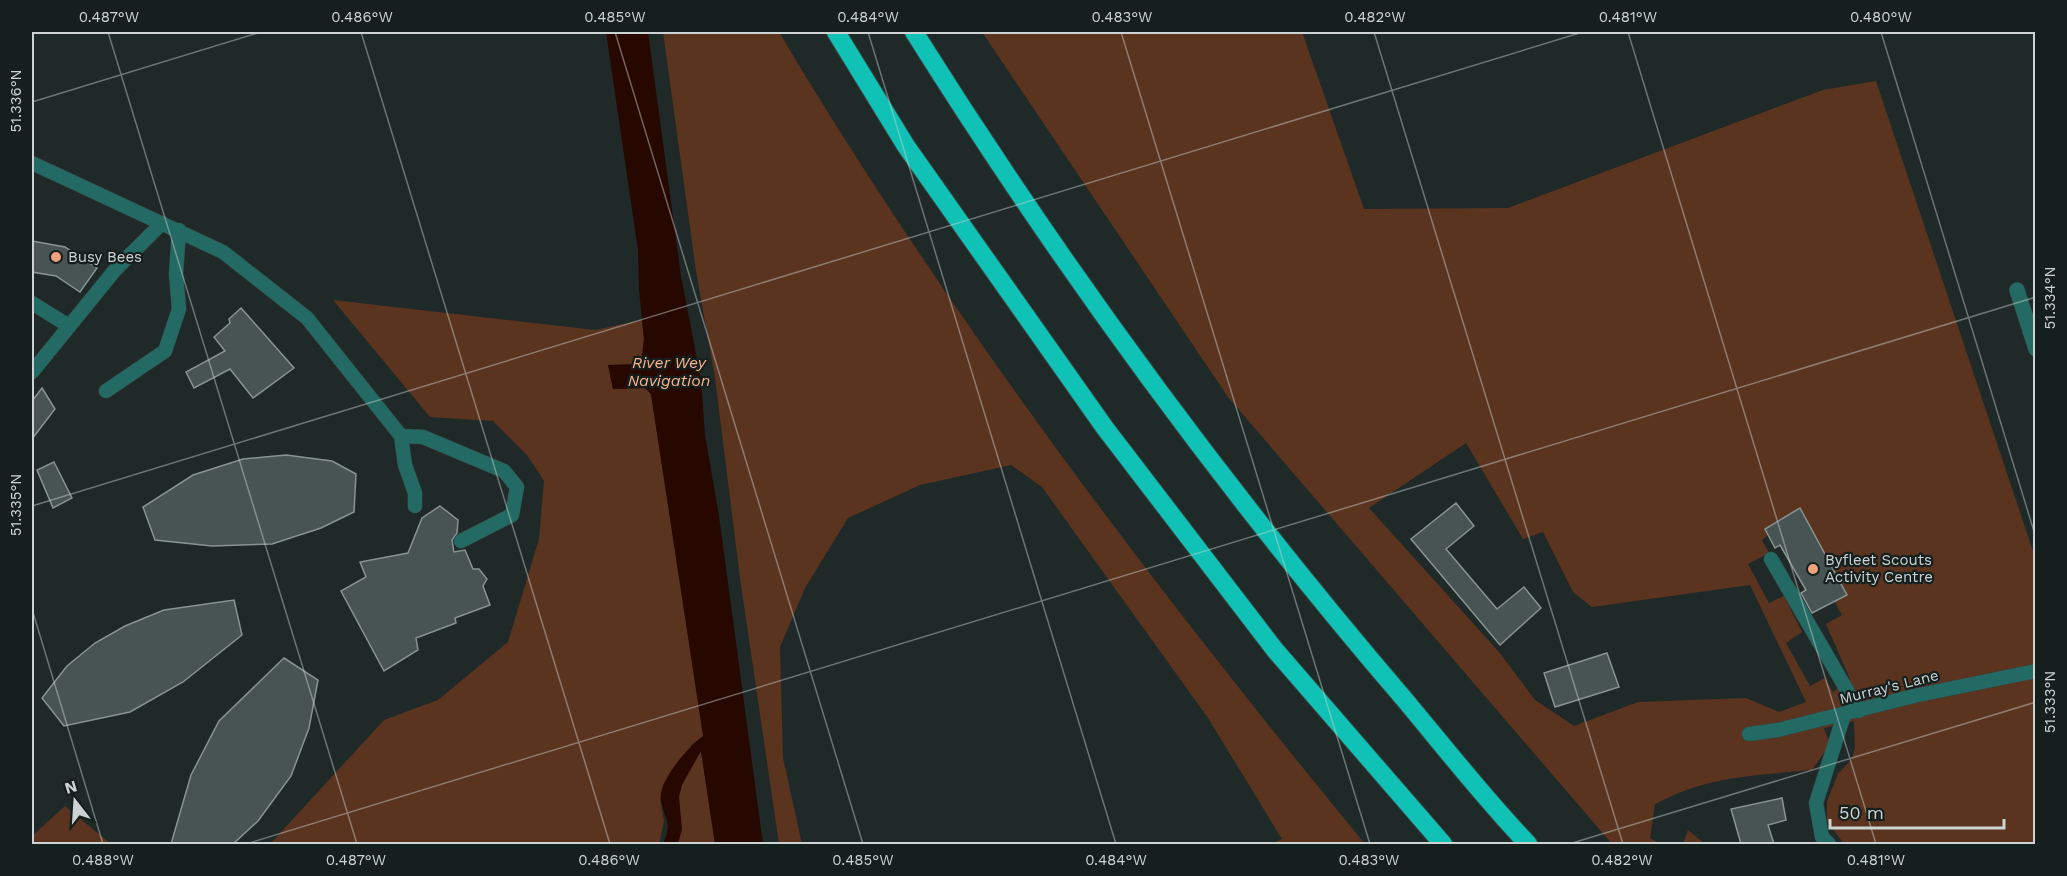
<svg xmlns="http://www.w3.org/2000/svg" width="2067" height="876" viewBox="0 0 2067 876" font-family="'Work Sans',sans-serif">
<style>
.green{fill:#5b3420;fill-rule:evenodd}
.water{fill:#270800}
.building{fill:#485453;stroke:#879492;stroke-width:1.5}
.lines{fill:none;stroke-linecap:round;stroke-linejoin:round}
.lane-casing{stroke:#3a4443;stroke-width:15}
.street-casing{stroke:#3a4443;stroke-width:16}
.highway-casing{stroke:#3a4443;stroke-width:20}
.lane{stroke:#226a63;stroke-width:14}
.street{stroke:#226a63;stroke-width:15}
.highway{stroke:#0fc2b5;stroke-width:18}
.ticks{fill:none;stroke:#ccd3d2;stroke-width:1.5;stroke-opacity:0.45}
.poi-dot{fill:#f1a27b;stroke:#15201e;stroke-width:2}
.labels{text-anchor:middle;stroke-width:4.5;stroke-linejoin:round;paint-order:stroke}
.poi-label{font-size:15px;fill:#ccd3d2;stroke:#15201e;text-anchor:start}
.street-label{font-size:15px;fill:#ccd3d2;stroke:#15201e}
.water-label{font-size:16px;font-style:italic;fill:#feb28c;stroke:#15201e}
.neatline{fill:none;stroke:#ccd3d2;stroke-width:2}
.ticks-label{font-size:15px;text-anchor:middle;fill:#ccd3d2}
</style>
<rect width="100%" height="100%" fill="#1e2928"/>
<!-- green -->
<g class="green">
<path d="M 663,32 L 779,32 C 950,319 1153,586 1365,844 L 1271,844 L 1282,839 L 1208,718 L 1042,487 L 1011,465 L 920,485 L 848,518 L 805,588 L 780,647 L 783,758 L 802,844 L 779,844 L 740,578 L 715,378 L 696,271 Z"/>
<path d="M 982,32 L 1302,32 L 1364,209 L 1508,208 L 1823,90 L 1876,81 L 2035,557 L 2035,844 L 1844,844 L 1827,821 L 1827,801 L 1838,774 L 1851,760 L 1855,749 L 1854,721 L 1824,728 L 1830,744 L 1812,770 C 1752,776 1710,775 1655,804 L 1650,838 L 1660,844 L 1612,844 L 1228,397 ZM 1466,443 L 1523,539 L 1543,532 L 1573,592 L 1592,607 L 1750,585 L 1806,702 L 1779,712 L 1746,698 L 1638,702 L 1574,726 L 1535,700 L 1499,652 L 1369,508 ZM 1768,535 L 1775,548 L 1780,546 L 1805,590 L 1801,593 L 1812,613 L 1834,601 L 1842,615 L 1826,624 L 1850,679 L 1833,692 L 1825,678 L 1810,686 L 1786,643 L 1802,632 L 1784,596 L 1769,603 L 1748,564 L 1769,553 L 1762,540 Z"/>
<path d="M 333,300 L 595,330 L 642,320 L 644,339 L 641,364 L 608,365 L 613,389 L 645,388 L 651,394 L 704,737 L 692,744 L 660,799 L 664,821 L 659,844 L 270,844 L 384,720 L 438,700 L 508,642 L 539,539 L 544,481 L 527,455 L 493,421 L 430,417 Z"/>
<path d="M 701,751 L 715,844 L 677,844 C 684,823 679,817 679,797 C 680,782 691,766 698,753 Z"/>
<path d="M 65,806 L 111,844 L 32,844 L 32,836 Z"/>
<path d="M 1688,830 L 1705,844 L 1683,844 Z"/>
</g>
<!-- water -->
<path class="water" d="M 606,32 L 648,32 L 681,276 L 701,380 L 705,435 L 719,516 L 763,844 L 715,844 L 701,751 L 682,785 L 679,797 L 682,829 L 678,844 L 663,844 C 673,821 665,822 661,800 C 657,782 689,746 703,736 L 651,394 L 645,388 L 613,389 L 608,365 L 641,364 L 644,339 L 639,290 L 638,250 Z"/>
<!-- building -->
<g class="building">
<path d="M 32,241 L 65,247 L 97,268 L 80,292 L 56,276 L 32,272 Z"/>
<path d="M 241,308 L 294,368 L 253,398 L 230,369 L 194,388 L 186,372 L 225,351 L 214,337 L 230,323 L 229,319 Z"/>
<path d="M 42,388 L 55,409 L 32,439 L 32,401 Z"/>
<path d="M 286,455 L 332,461 L 356,474 L 354,512 L 321,528 L 272,544 L 212,546 L 155,540 L 143,507 L 193,475 L 243,459 Z"/>
<path d="M 54,462 L 72,498 L 53,508 L 37,470 Z"/>
<path d="M 1456,503 L 1474,526 L 1446,549 L 1497,609 L 1524,587 L 1541,608 L 1500,645 L 1411,539 Z"/>
<path d="M 440,506 L 458,520 L 457,533 L 452,540 L 454,552 L 465,550 L 473,569 L 479,569 L 487,579 L 483,586 L 490,605 L 455,618 L 456,623 L 416,638 L 418,650 L 384,671 L 341,591 L 366,577 L 360,562 L 408,553 L 422,518 Z"/>
<path d="M 1800,508 L 1847,595 L 1812,613 L 1801,593 L 1806,590 L 1780,545 L 1775,548 L 1765,529 Z"/>
<path d="M 234,600 L 242,635 L 183,682 L 130,712 L 64,726 L 42,698 L 67,666 L 95,643 L 125,626 L 164,610 Z"/>
<path d="M 1607,653 L 1619,687 L 1555,707 L 1544,673 Z"/>
<path d="M 284,658 L 318,680 L 309,728 L 291,776 L 258,821 L 233,844 L 171,844 L 191,775 L 219,721 Z"/>
<path d="M 1782,798 L 1786,820 L 1768,825 L 1774,844 L 1741,844 L 1731,809 Z"/>
</g>
<g class="lines">
<!-- lane casing -->
<g class="lane-casing">
<g id="lane">
<path d="M 32,163 L 223,252 L 307,318 L 401,436 L 405,465 L 415,493 L 415,506"/>
<path d="M 32,303 L 69,326"/>
<path d="M 32,372 L 115,270 L 162,223"/>
<path d="M 106,391 L 165,351 L 179,309 L 176,274 L 179,230"/>
<path d="M 401,436 L 423,437 L 504,471 L 517,487 L 512,515 L 461,541"/>
<path d="M 1771,559 L 1859,711"/>
<path d="M 1749,734 L 1778,730 L 1914,696 L 2036,671"/>
<path d="M 1829,844 L 1822,837 L 1816,803 L 1844,715"/>
</g>
</g>
<!-- street casing -->
<g class="street-casing">
<path id="street" d="M 2017,290 L 2036,349"/>
</g>
<!-- highway casing -->
<g class="highway-casing">
<g id="highway">
<path d="M 836,32 L 906,146 L 1105,428 L 1275,650 L 1443,844"/>
<path d="M 914,32 C 1061,266 1225,490 1405,700 C 1445,748 1485,799 1528,844"/>
</g>
</g>
<!-- lane -->
<use href="#lane" class="lane"/>
<!-- street -->
<use href="#street" class="street"/>
<!-- highway -->
<use href="#highway" class="highway"/>
</g>
<!-- ticks -->
<path class="ticks" d="M 108,32 L 357,844M 361,32 L 610,844M 615,32 L 863,844M 868,32 L 1116,844M 1121,32 L 1370,844M 1374,32 L 1623,844M 1628,32 L 1876,844M 1881,32 L 2036,538M 32,102 L 261,32M 32,506 L 1583,32M 32,609 L 103,844M 246,844 L 2036,297M 1569,844 L 2036,702"/>
<!-- markers -->
<g class="poi-dot">
<circle cx="56" cy="257" r="6"/>
<circle cx="1813" cy="569" r="6"/>
</g>
<g class="labels">
<!-- poi labels -->
<g class="poi-label">
<text x="68" y="262">Busy Bees</text>
<text x="1825" y="565">Byfleet Scouts<tspan x="1825" dy="17">Activity Centre</tspan></text>
</g>
<!-- street labels -->
<g class="street-label">
<text transform="translate(1889 687) rotate(-14)" y="5">Murray's Lane</text>
</g>
<!-- water labels -->
<g class="water-label">
<text x="669" y="368">River Wey<tspan x="669" dy="18">Navigation</tspan></text>
</g>
</g>
<!-- border -->
<rect width="2067" height="876" fill="none" stroke="#15201e" stroke-width="66"/>
<!-- north arrow -->
<g transform="translate(75 801) rotate(343)" stroke="#15201e" stroke-width="4.5" paint-order="stroke">
<path d="M0-4.5L10 22L0 15L-10 22Z" fill="#ccd3d2"/>
<text y="-9" font-size="16" font-weight="bold" text-anchor="middle" fill="#ccd3d2">N</text>
</g>
<!-- scale -->
<path d="M1830 819v9h174v-9" fill="none" stroke="#ccd3d2" stroke-width="3"/>
<text x="1839" y="819" font-size="18" fill="#ccd3d2" stroke="#15201e" stroke-width="4.5" paint-order="stroke">50 m</text>
<rect x="33" y="33" width="2001" height="810" class="neatline"/>
<g class="ticks-label">
<text x="109" y="22">0.487°W</text>
<text x="362" y="22">0.486°W</text>
<text x="615" y="22">0.485°W</text>
<text x="868" y="22">0.484°W</text>
<text x="1122" y="22">0.483°W</text>
<text x="1375" y="22">0.482°W</text>
<text x="1628" y="22">0.481°W</text>
<text x="1881" y="22">0.480°W</text>
<text transform="translate(16 101) rotate(-90)" y="5">51.336°N</text>
<text transform="translate(2050 298) rotate(-90)" y="5">51.334°N</text>
<text transform="translate(16 505) rotate(-90)" y="5">51.335°N</text>
<text transform="translate(2050 702) rotate(-90)" y="5">51.333°N</text>
<text x="103" y="865">0.488°W</text>
<text x="356" y="865">0.487°W</text>
<text x="609" y="865">0.486°W</text>
<text x="863" y="865">0.485°W</text>
<text x="1116" y="865">0.484°W</text>
<text x="1369" y="865">0.483°W</text>
<text x="1622" y="865">0.482°W</text>
<text x="1876" y="865">0.481°W</text>
</g>
</svg>
